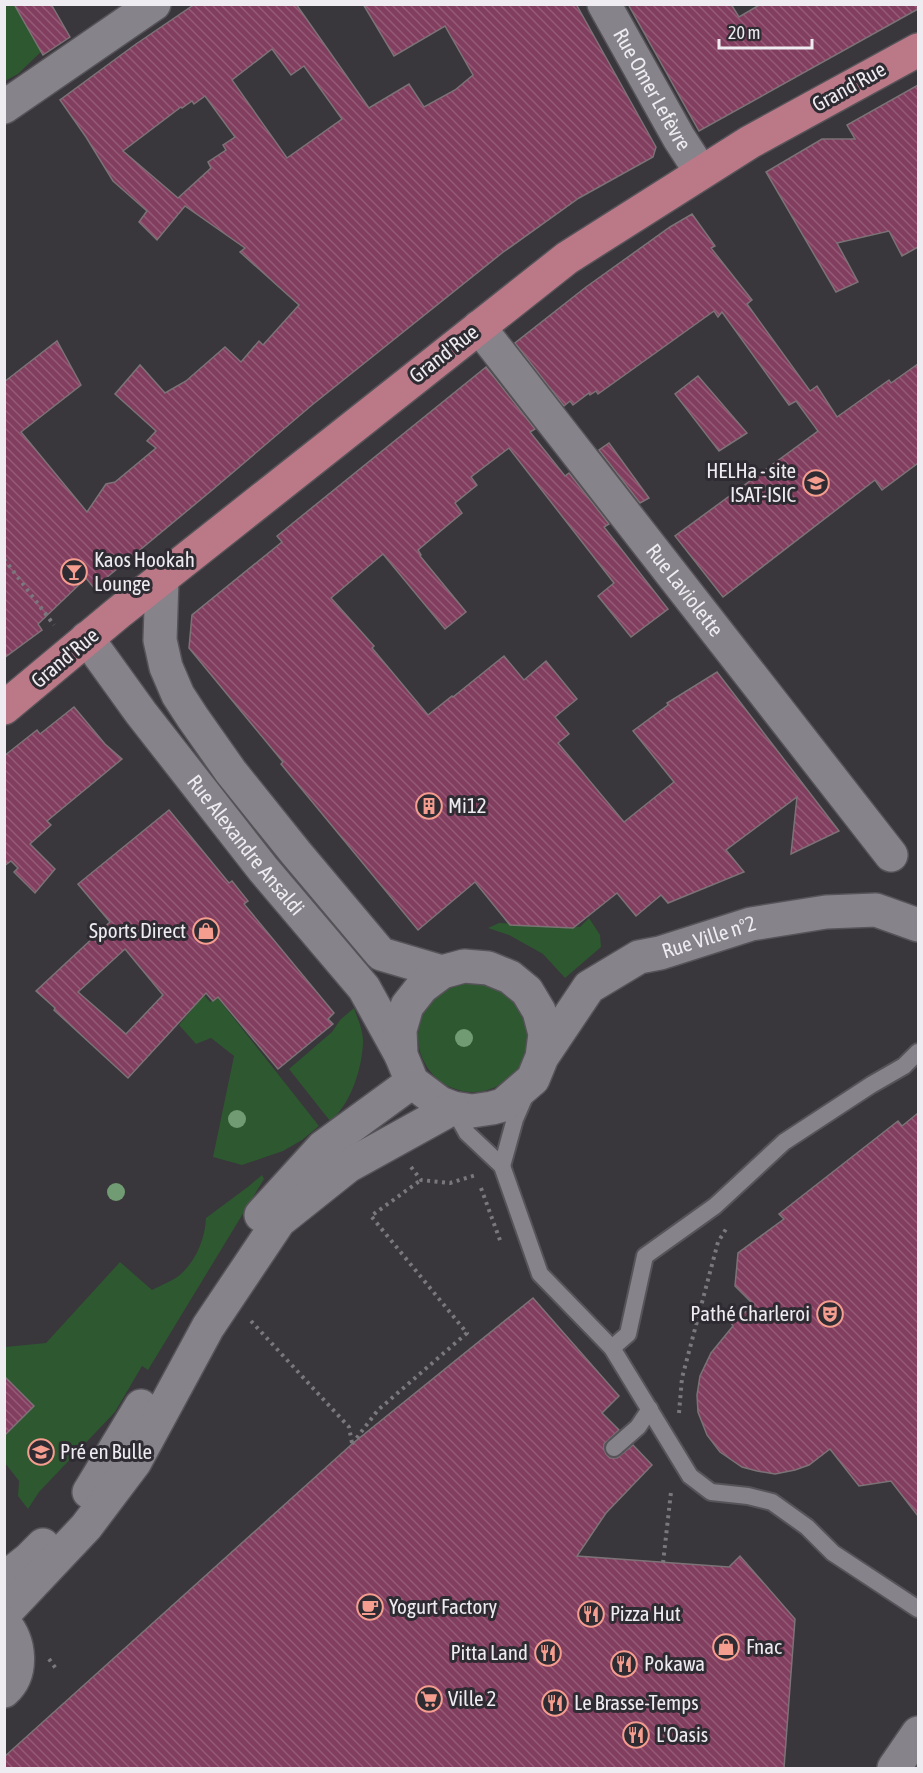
<svg xmlns="http://www.w3.org/2000/svg" width="923" height="1773" viewBox="0 0 923 1773" font-family="'Asap Condensed',sans-serif">
<style>
.green{fill:#2e582f}
.building{fill:url(#building-back-hatch);stroke:#7c7376;stroke-width:1.5;fill-rule:evenodd}
.lines{fill:none;stroke-linecap:round;stroke-linejoin:round}
.lane-casing{stroke:#565359;stroke-width:20}
.street-casing{stroke:#565359;stroke-width:36}
.primary-casing{stroke:#565359;stroke-width:36}
.path{stroke:#7a787d;stroke-width:4;stroke-dasharray:3 4.5;stroke-linecap:butt}
.lane{stroke:#86838a;stroke-width:16}
.street{stroke:#86838a;stroke-width:33}
.primary{stroke:#bb7987;stroke-width:33}
.tree{fill:#719b72}
.labels{text-anchor:middle;stroke-width:6;stroke-linejoin:round;paint-order:stroke}
.street-label{font-size:21px;fill:#eeecf1;stroke:#2f2b32}
.poi-label{font-size:21px;fill:#eeecf1;stroke:#2f2b32;text-anchor:start}
</style>
<defs>
<pattern id="building-back-hatch" width="6" height="6" patternUnits="userSpaceOnUse" patternTransform="scale(1.5)"><rect width="6" height="6" fill="#823e5f"/><path d="M-1 5l2 2M0 0l6 6M5-1l2 2" fill="none" stroke="#945a76"/></pattern>
</defs>
<rect width="100%" height="100%" fill="#39363c"/>
<!-- green -->
<g class="green">
<path d="M 5,5 L 16,5 L 47,46 L 18,74 L 5,81 Z"/>
<path d="M 589,918 L 600,935 L 601,947 L 565,978 L 543,954 L 509,935 L 488,928 L 499,923 L 580,927 Z"/>
<circle cx="473" cy="1037" r="55"/>
<path d="M 204,995 L 210,1002 L 217,997 L 319,1126 L 302,1140 L 283,1151 L 242,1165 L 213,1157 L 234,1056 L 211,1038 L 196,1044 L 179,1025 Z"/>
<path d="M 354,1008 C 357,1017 363,1030 363,1040 C 363,1066 351,1105 330,1121 L 289,1069 L 332,1032 L 340,1020 Z"/>
<path d="M 262,1175 L 264,1179 L 148,1370 L 142,1366 L 115,1412 L 39,1492 L 28,1509 L 18,1496 L 19,1481 L 5,1463 L 5,1436 L 34,1406 L 12,1383 L 5,1390 L 5,1347 L 46,1343 L 120,1262 L 152,1290 C 161,1285 173,1281 181,1274 C 197,1259 205,1238 206,1218 L 249,1186 Z"/>
</g>
<!-- building -->
<g class="building">
<path d="M 14,4 L 51,4 L 70,37 L 43,55 Z"/>
<path d="M 195,4 L 296,4 L 369,108 L 409,84 L 424,107 L 455,90 L 473,75 L 445,26 L 394,56 L 363,4 L 576,4 L 656,147 L 653,157 L 579,198 L 502,253 L 312,405 L 211,491 L 94,588 L 86,578 L 38,624 L 42,630 L 4,658 L 4,382 L 57,341 L 81,385 L 21,432 L 87,512 L 106,484 L 115,482 L 156,448 L 147,441 L 156,431 L 115,394 L 140,365 L 165,393 L 186,381 L 225,347 L 241,362 L 259,341 L 263,345 L 299,305 L 240,252 L 245,248 L 185,206 L 157,240 L 139,222 L 147,211 L 113,181 L 86,137 L 60,100 L 136,44 ZM 272,49 L 291,75 L 304,66 L 342,119 L 287,158 L 232,80 ZM 205,96 L 235,137 L 223,145 L 226,150 L 208,162 L 211,168 L 178,198 L 123,151 L 181,107 L 182,108 L 192,101 L 194,104 Z"/>
<path d="M 628,4 L 731,4 L 739,17 L 761,4 L 918,4 L 918,9 L 699,131 Z"/>
<path d="M 918,85 L 918,247 L 902,256 L 889,231 L 837,243 L 858,282 L 836,292 L 766,172 L 822,139 L 855,139 L 847,125 Z"/>
<path d="M 692,214 L 715,246 L 711,248 L 752,300 L 747,304 L 810,391 L 817,386 L 837,417 L 889,380 L 891,383 L 918,364 L 918,463 L 882,490 L 875,480 L 723,597 L 675,536 L 818,431 L 796,401 L 789,405 L 722,312 L 718,317 L 714,311 L 598,394 L 596,391 L 590,395 L 589,393 L 573,405 L 570,401 L 564,406 L 515,343 L 586,287 L 670,227 Z"/>
<path d="M 486,367 L 535,429 L 530,432 L 565,476 L 569,473 L 609,524 L 604,527 L 668,609 L 631,637 L 598,596 L 614,583 L 509,448 L 471,477 L 477,485 L 455,503 L 462,513 L 418,550 L 421,555 L 420,556 L 466,612 L 445,629 L 383,554 L 331,598 L 374,646 L 372,648 L 428,715 L 452,696 L 453,697 L 504,656 L 524,680 L 546,661 L 577,699 L 555,717 L 569,734 L 558,743 L 624,822 L 674,782 L 633,731 L 668,705 L 667,703 L 717,672 L 839,831 L 791,854 L 797,797 L 726,850 L 744,872 L 668,903 L 661,895 L 636,916 L 617,893 L 573,928 L 510,925 L 475,882 L 418,930 L 281,764 L 283,762 L 189,648 L 192,615 L 282,542 L 277,536 Z"/>
<path d="M 698,376 L 747,433 L 719,451 L 675,394 Z"/>
<path d="M 609,443 L 649,498 L 640,503 L 599,450 Z"/>
<path d="M 74,707 L 105,744 L 122,759 L 47,821 L 51,825 L 30,844 L 55,869 L 35,893 L 14,872 L 18,868 L 11,861 L 4,866 L 4,756 L 37,730 L 40,734 Z"/>
<path d="M 169,810 L 229,883 L 232,881 L 248,901 L 244,904 L 334,1013 L 328,1019 L 333,1024 L 278,1069 L 218,997 L 213,1001 L 206,993 L 128,1078 L 54,1010 L 55,1008 L 36,991 L 110,922 L 78,884 ZM 125,949 L 163,995 L 126,1034 L 78,992 Z"/>
<path d="M 918,1113 L 918,1516 L 891,1481 L 859,1486 L 830,1449 L 809,1465 L 795,1470 L 775,1474 L 757,1471 L 742,1467 L 720,1452 L 707,1435 L 698,1412 L 697,1395 L 700,1376 L 711,1353 L 733,1326 L 731,1323 L 754,1305 L 735,1286 L 738,1253 L 784,1219 L 779,1214 L 898,1121 L 902,1126 Z"/>
<path d="M 533,1298 L 619,1396 L 602,1413 L 619,1430 L 604,1444 L 604,1449 L 606,1454 L 610,1458 L 617,1458 L 633,1445 L 652,1465 L 606,1513 L 577,1556 L 729,1567 L 740,1556 L 795,1619 L 784,1768 L 4,1768 L 4,1757 L 352,1444 Z"/>
<path d="M 4,1376 L 34,1406 L 4,1436 Z"/>
</g>
<g class="lines">
<!-- lane casing -->
<g class="lane-casing">
<g id="lane">
<path d="M 453,1108 L 467,1133 L 502,1166 L 540,1274 L 612,1348 L 690,1476 L 711,1492 L 748,1496 L 772,1502 L 807,1527 L 833,1553 L 918,1609"/>
<path d="M 502,1166 L 515,1119 L 525,1096"/>
<path d="M 612,1348 L 628,1334 L 645,1256 L 715,1206 L 784,1142 L 871,1085 L 904,1066 L 918,1052"/>
<path d="M 614,1448 L 638,1427 L 650,1409"/>
</g>
</g>
<!-- street casing -->
<g class="street-casing">
<g id="street">
<path id="s1" d="M 604,4 L 679,138 L 701,172"/>
<path d="M 4,107 L 154,4"/>
<path id="s2" d="M 479,327 L 891,855"/>
<path d="M 162,578 L 160,640 L 166,667 L 178,695 L 193,718 L 231,772 L 296,853 L 381,954 L 442,972"/>
<path id="s3" d="M 87,638 L 141,713 L 263,869 L 364,988 L 401,1055"/>
<path id="s4" d="M 542,1057 L 545,1034 L 539,1011 L 527,991 L 510,977 L 488,968 L 464,966 L 442,972 L 422,987 L 407,1006 L 400,1030 L 401,1055 L 412,1082 L 440,1103 L 453,1108 L 472,1111 L 492,1108 L 503,1105 L 533,1079 L 542,1057 L 589,987 L 639,957 L 660,953 L 751,924 L 826,912 L 876,910 L 918,925"/>
<path d="M 261,1215 L 323,1147 L 412,1082"/>
<path d="M 89,1492 L 141,1406"/>
<path d="M 4,1579 L 29,1559 L 43,1545"/>
<path d="M 4,1614 L 86,1527 L 135,1462 L 208,1327 L 279,1221 L 348,1166 L 453,1108"/>
<path d="M 4,1623 C 20,1641 24,1673 4,1691"/>
<path d="M 894,1768 L 918,1733"/>
</g>
</g>
<!-- primary casing -->
<g class="primary-casing">
<path id="primary" d="M 4,708 L 118,613 L 567,258 L 750,142 L 918,50"/>
</g>
<!-- path -->
<g class="path">
<path d="M 4,559 L 54,625"/>
<path d="M 411,1167 L 421,1180 L 450,1183 L 476,1175"/>
<path d="M 481,1188 L 501,1243"/>
<path d="M 251,1321 L 349,1427 L 352,1443"/>
<path d="M 679,1413 L 682,1378 L 718,1242 L 726,1229"/>
<path d="M 352,1444 L 378,1410 L 467,1333 L 371,1216 L 421,1180"/>
<path d="M 663,1563 L 671,1492"/>
<path d="M 49,1659 L 57,1670"/>
</g>
<!-- lane -->
<use href="#lane" class="lane"/>
<!-- street -->
<use href="#street" class="street"/>
<!-- primary -->
<use href="#primary" class="primary"/>
</g>
<!-- trees -->
<g class="tree">
<circle cx="464" cy="1038" r="9"/>
<circle cx="237" cy="1119" r="9"/>
<circle cx="116" cy="1192" r="9"/>
</g>
<!-- icons -->
<defs>
<g id="university-ring" transform="scale(1.35)"><circle r="9.5" fill="#2f2b32" stroke="#f59d8e" stroke-width="1.5"/><path d="M0-5L7-2L0 1L-7-2ZM-4 1L0 2.5L4 1V4Q0 6-4 4Z" fill="#f59d8e"/></g>
<g id="bar-ring" transform="scale(1.35)"><circle r="9.5" fill="#2f2b32" stroke="#f59d8e" stroke-width="1.5"/><path d="M-6-5H6L.8 .8V4.5H3.5V6h-7V4.5H-.8V.8Z" fill="#f59d8e"/></g>
<g id="building-ring" transform="scale(1.35)"><circle r="9.5" fill="#2f2b32" stroke="#f59d8e" stroke-width="1.5"/><path d="M-4-6H4V6H1V3H-1V6H-4ZM-2.5-4.3h1.7v1.8h-1.7ZM.8-4.3h1.7v1.8H.8ZM-2.5-1h1.7V.8h-1.7ZM.8-1h1.7V.8H.8Z" fill="#f59d8e"/></g>
<g id="shop-ring" transform="scale(1.35)"><circle r="9.5" fill="#2f2b32" stroke="#f59d8e" stroke-width="1.5"/><path d="M-5-2.5h2.3a2.7 3.5 0 0 1 5.4 0H5L5.5 6h-11ZM-1.5-2.5h3a1.5 2.3 0 0 0-3 0Z" fill="#f59d8e"/></g>
<g id="theatre-ring" transform="scale(1.35)"><circle r="9.5" fill="#2f2b32" stroke="#f59d8e" stroke-width="1.5"/><path d="M-5-5.5Q0-4 5-5.5V0Q5 5 0 6Q-5 5-5 0ZM-3.3-2.5H-1v1.5H-3.3ZM1-2.5H3.3v1.5H1ZM-2.8 1Q0 5.5 2.8 1Z" fill="#f59d8e"/></g>
<g id="school-ring" transform="scale(1.35)"><circle r="9.5" fill="#2f2b32" stroke="#f59d8e" stroke-width="1.5"/><path d="M0-5L7-2L0 1L-7-2ZM-4 1L0 2.5L4 1V4Q0 6-4 4Z" fill="#f59d8e"/></g>
<g id="cafe-ring" transform="scale(1.35)"><circle r="9.5" fill="#2f2b32" stroke="#f59d8e" stroke-width="1.5"/><path d="M-5.5-4.5H6V0H3Q3 3.5 0 3.5H-2.5Q-5.5 3.5-5.5 0ZM3-3.2v2h1.7v-2ZM-6 4.5H4V6H-6Z" fill="#f59d8e"/></g>
<g id="restaurant-ring" transform="scale(1.35)"><circle r="9.5" fill="#2f2b32" stroke="#f59d8e" stroke-width="1.5"/><path d="M-5-6h1v4h1v-4h1v4h1v-4h1v5L-1.5 .5V6h-2V.5L-5-1ZM5-6V6H3V1.5H1.5Q1.5-4 5-6Z" fill="#f59d8e"/></g>
<g id="supermarket-ring" transform="scale(1.35)"><circle r="9.5" fill="#2f2b32" stroke="#f59d8e" stroke-width="1.5"/><path d="M-6-5.5h2.5l.6 2H6L4.5 2H-2.5L-4.4-4H-6ZM-1.5 3.2a1.3 1.3 0 1 0 .1 0ZM3 3.2a1.3 1.3 0 1 0 .1 0Z" fill="#f59d8e"/></g>
</defs>
<g fill-rule="evenodd">
<use href="#university-ring" x="816" y="483"/>
<use href="#bar-ring" x="74" y="572"/>
<use href="#building-ring" x="429" y="806"/>
<use href="#shop-ring" x="206" y="931"/>
<use href="#theatre-ring" x="830" y="1314"/>
<use href="#school-ring" x="41" y="1452"/>
<use href="#cafe-ring" x="370" y="1607"/>
<use href="#restaurant-ring" x="591" y="1614"/>
<use href="#shop-ring" x="726" y="1647"/>
<use href="#restaurant-ring" x="548" y="1653"/>
<use href="#restaurant-ring" x="624" y="1664"/>
<use href="#supermarket-ring" x="429" y="1699"/>
<use href="#restaurant-ring" x="555" y="1703"/>
<use href="#restaurant-ring" x="636" y="1735"/>
</g>
<g class="labels">
<!-- street labels -->
<g class="street-label">
<text transform="translate(849 87) rotate(-29)" y="7">Grand'Rue</text>
<text dy="7" stroke="none"><textPath href="#s1" startOffset="98">Rue Omer Lefèvre</textPath></text>
<text transform="translate(444 354) rotate(-38)" y="7">Grand'Rue</text>
<text dy="7" stroke="none"><textPath href="#s2" startOffset="334">Rue Laviolette</textPath></text>
<text transform="translate(65 658) rotate(-40)" y="7">Grand'Rue</text>
<text dy="7" stroke="none"><textPath href="#s3" startOffset="261">Rue Alexandre Ansaldi</textPath></text>
<text dy="7" stroke="none"><textPath href="#s4" startOffset="670">Rue Ville n°2</textPath></text>
</g>
<!-- poi labels -->
<g class="poi-label">
<text x="796" y="478" text-anchor="end">HELHa - site<tspan x="796" dy="24">ISAT-ISIC</tspan></text>
<text x="94" y="567">Kaos Hookah<tspan x="94" dy="24">Lounge</tspan></text>
<text x="448" y="813">Mi12</text>
<text x="186" y="938" text-anchor="end">Sports Direct</text>
<text x="810" y="1321" text-anchor="end">Pathé Charleroi</text>
<text x="60" y="1459">Pré en Bulle</text>
<text x="389" y="1614">Yogurt Factory</text>
<text x="610" y="1621">Pizza Hut</text>
<text x="746" y="1654">Fnac</text>
<text x="528" y="1660" text-anchor="end">Pitta Land</text>
<text x="644" y="1671">Pokawa</text>
<text x="448" y="1706">Ville 2</text>
<text x="574" y="1710">Le Brasse-Temps</text>
<text x="656" y="1742">L'Oasis</text>
</g>
</g>
<!-- border -->
<rect width="923" height="1773" fill="none" stroke="#eeecf1" stroke-width="12"/>
<!-- scale -->
<path d="M719 39v9h93v-9" fill="none" stroke="#eeecf1" stroke-width="3"/>
<text x="728" y="39" font-size="18" fill="#eeecf1" stroke="#2f2b32" stroke-width="4.5" paint-order="stroke">20 m</text>
</svg>
